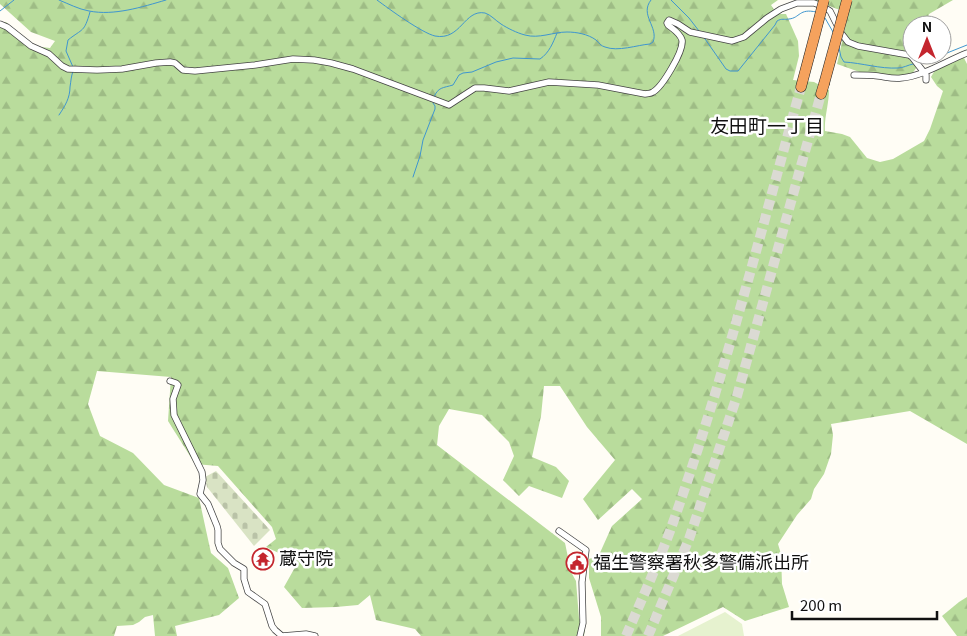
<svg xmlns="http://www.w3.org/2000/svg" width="967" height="636" viewBox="0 0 967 636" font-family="Georgia,'Noto Sans JP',serif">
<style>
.forest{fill:url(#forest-firs)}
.cemetery{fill:url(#cemetery-stones)}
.pitch{fill:#e6f2cf}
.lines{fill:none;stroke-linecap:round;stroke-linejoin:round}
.stream{stroke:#3f96cf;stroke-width:1}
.motorway-tunnel{stroke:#dbdad3;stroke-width:10;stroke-dasharray:10 5;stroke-linecap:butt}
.minor-casing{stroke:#444;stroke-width:7}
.motorway-casing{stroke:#222;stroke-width:11}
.minor{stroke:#fff;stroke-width:5.5}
.motorway{stroke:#f5a25d;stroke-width:10}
.motorway-bridge-casing{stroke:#222;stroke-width:11;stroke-linecap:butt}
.motorway-bridge{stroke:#f5a25d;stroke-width:10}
.labels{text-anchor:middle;stroke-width:5;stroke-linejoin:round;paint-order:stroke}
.poi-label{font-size:18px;fill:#111;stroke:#fff;text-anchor:start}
.neighbourhood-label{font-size:19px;fill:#111;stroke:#fff}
</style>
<defs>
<pattern id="forest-firs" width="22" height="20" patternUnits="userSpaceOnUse" patternTransform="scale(1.25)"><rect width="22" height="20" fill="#b9dc9c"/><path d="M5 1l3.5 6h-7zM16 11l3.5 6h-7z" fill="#9ebc85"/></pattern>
<pattern id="cemetery-stones" width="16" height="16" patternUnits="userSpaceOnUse" patternTransform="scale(1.25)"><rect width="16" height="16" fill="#d9e3c4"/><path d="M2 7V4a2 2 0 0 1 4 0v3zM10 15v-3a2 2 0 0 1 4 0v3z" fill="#b9c2a7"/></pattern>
</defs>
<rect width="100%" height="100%" fill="#fffdf5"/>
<!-- forest -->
<g class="forest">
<path d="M 0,0 L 778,0 L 771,5 L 777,14 L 786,14 L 798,41 L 799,56 L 793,80 L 814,82 L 829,90 C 829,104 824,118 825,131 L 842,134 L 850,137 L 867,158 L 880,162 L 893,159 L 924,141 L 930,129 L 943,91 L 937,86 L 931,77 L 939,63 L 967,50 L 964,58 L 967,64 L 967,444 L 910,411 L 831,424 L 833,435 L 831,454 L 824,474 L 814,489 L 811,499 L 797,515 L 778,544 L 781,554 L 782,584 L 789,607 L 745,621 L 723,607 L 663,636 L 601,636 L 601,617 L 589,578 L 589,559 L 599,555 L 612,526 L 642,499 L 632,489 L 598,520 L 583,499 L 615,460 L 587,427 L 560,386 L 544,386 L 541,416 L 532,457 L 556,467 L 569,481 L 562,498 L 529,486 L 519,496 L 503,480 L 514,456 L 509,442 L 482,415 L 449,409 L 439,426 L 437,445 L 565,543 L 571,572 L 576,581 L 579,618 L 585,629 L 584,636 L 421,636 L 415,629 L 376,620 L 370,595 L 358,605 L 336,607 L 302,608 L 284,587 L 298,562 L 266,547 L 276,539 L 272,527 L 218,466 L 195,464 L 168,421 L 171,377 L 97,371 L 88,404 L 100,436 L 133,453 L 164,485 L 199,498 L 211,553 L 228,568 L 239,598 L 219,615 L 175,626 L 177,636 L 155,636 L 153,615 L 145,617 L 139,622 L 133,625 L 117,626 L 114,636 L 0,636 L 0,24 L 6,22 L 33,46 L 50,48 L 55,41 L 31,32 L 0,4 Z"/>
<path d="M 814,0 L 953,0 L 929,14 L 926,25 L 912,25 L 912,55 L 919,55 L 921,61 L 912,74 L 898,77 L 868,75 L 837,64 L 849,11 L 837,9 Z"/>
<path d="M 967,597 L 967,636 L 957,636 L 942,616 L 959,602 Z"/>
</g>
<!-- cemetery -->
<path class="cemetery" d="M 216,471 L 270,530 L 254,546 L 207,487 L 205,477 Z"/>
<!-- pitch -->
<path class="pitch" d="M 725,612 L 742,624 L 744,636 L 678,636 Z"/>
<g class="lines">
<!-- stream -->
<g class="stream">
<path d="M 59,0 C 69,4 78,9 89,11 C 114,16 142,7 166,0"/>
<path d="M 377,0 C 389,9 422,33 435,36 C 461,41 464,9 485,13 C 491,15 495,20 501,24 C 507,28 517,33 525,35 C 539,39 553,32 567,32 C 576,32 588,34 596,40 C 599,43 601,46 605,47 C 618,52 637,45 650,44 L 653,42 C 659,27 639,15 651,0"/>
<path d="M 671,0 L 689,18 L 699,31"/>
<path d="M 0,11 L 14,0"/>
<path d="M 823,17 L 825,18 L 833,32"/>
<path d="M 703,36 L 726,69 L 730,71 L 738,71 L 775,25 L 777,21 C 782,18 784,20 789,19 C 800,18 799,8 816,12"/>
<path d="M 839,48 L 841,57 L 844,62 C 862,63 880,69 898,68 C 903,68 908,65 913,64"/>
<path d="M 942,55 L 967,45"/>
<path d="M 920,62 L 941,55"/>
<path d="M 73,67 L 66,51 L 68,40 C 83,28 84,33 90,12"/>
<path d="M 434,97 C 438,87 443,88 453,85 L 459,75 L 463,73 L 472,72 L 496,62 L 513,58 L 540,59 C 549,53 553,43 557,33"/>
<path d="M 59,115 C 65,106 70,98 70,87 C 71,81 71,77 73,71"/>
<path d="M 413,177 L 420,156 L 423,140 L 435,109 L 435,106 L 433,103"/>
</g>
<!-- motorway-tunnel -->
<g class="motorway-tunnel">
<path d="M 626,636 C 641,601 657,566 670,531 C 722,386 760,235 801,87"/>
<path d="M 648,636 L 689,539 L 737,396 L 821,94"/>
</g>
<!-- minor casing -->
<g class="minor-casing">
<g id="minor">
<path d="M 0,24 L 7,27 L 31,46 L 49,54 L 62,66 L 68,69 L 97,70 L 122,69 L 156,63 L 170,62 L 175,63 L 183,70 L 195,71 L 255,65 L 293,59 L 314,60 L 331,63 L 353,69 L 449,105 L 475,88 L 484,88 L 509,91 L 549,82 L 598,85 L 645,94 C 649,93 650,94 653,92 C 662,87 684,51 682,40 C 680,33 673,29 668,25 L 667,23 L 669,20 L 678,24 L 690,32 L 732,41 L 744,37 L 767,18 L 781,9 L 797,3 L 814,3 L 822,6 L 830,11 L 841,33 L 848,42 L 858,46 L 909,55 L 912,57 L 926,75 L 926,80"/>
<path d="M 854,75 C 862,75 870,75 878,76 C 886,77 893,79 901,78 C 924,76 946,61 967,53"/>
<path d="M 170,381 L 176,383 L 178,385 L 173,399 L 174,415 L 202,472 L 203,480 L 200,494 L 208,504 L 217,526 L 218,530 L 218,543 L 220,549 L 234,563 L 244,569 L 244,579 L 248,592 L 265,604 L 272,626 L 275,630 L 282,636 L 306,634 L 315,636"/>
<path d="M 559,531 L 586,550 L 582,582 L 583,623 L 580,636"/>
</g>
</g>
<!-- motorway casing -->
<g class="motorway-casing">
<g id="motorway">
<path d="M 801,87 L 809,57"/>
<path d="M 821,94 L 824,84"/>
</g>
</g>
<!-- minor -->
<use href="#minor" class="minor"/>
<!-- motorway -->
<use href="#motorway" class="motorway"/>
<!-- motorway-bridge casing -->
<g class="motorway-bridge-casing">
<g id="motorway-bridge">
<path d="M 809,57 L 824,0"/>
<path d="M 824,84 L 847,0"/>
</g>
</g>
<!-- motorway-bridge -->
<use href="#motorway-bridge" class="motorway-bridge"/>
</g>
<!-- icons -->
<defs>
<g id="temple-ring" transform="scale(1.125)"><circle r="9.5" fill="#fff" stroke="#c4262e" stroke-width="1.5"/><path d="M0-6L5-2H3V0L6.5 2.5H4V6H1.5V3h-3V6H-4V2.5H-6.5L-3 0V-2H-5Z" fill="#c4262e"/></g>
<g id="civic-ring" transform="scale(1.125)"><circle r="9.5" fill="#fff" stroke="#c4262e" stroke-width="1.5"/><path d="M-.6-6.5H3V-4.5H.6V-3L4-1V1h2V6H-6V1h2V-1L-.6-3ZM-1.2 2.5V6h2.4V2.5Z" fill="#c4262e"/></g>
</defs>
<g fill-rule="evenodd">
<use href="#temple-ring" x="263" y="559"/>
<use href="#civic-ring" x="577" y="563"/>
</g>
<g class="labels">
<!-- poi labels -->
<g class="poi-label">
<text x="279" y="565">蔵守院</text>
<text x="593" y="569">福生警察署秋多警備派出所</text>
</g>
<!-- neighbourhood labels -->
<g class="neighbourhood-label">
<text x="767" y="133">友田町一丁目</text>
</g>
</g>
<!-- north arrow -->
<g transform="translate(927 40)"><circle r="24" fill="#ffffff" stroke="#a0a0a0"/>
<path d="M0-4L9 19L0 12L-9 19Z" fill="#c4262e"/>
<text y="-8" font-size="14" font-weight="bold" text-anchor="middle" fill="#111111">N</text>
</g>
<!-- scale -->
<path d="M792 611v8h145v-8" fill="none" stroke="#111111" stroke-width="2.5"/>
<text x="800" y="611" font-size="15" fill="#111111" stroke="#ffffff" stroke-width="4" paint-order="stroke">200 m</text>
</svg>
